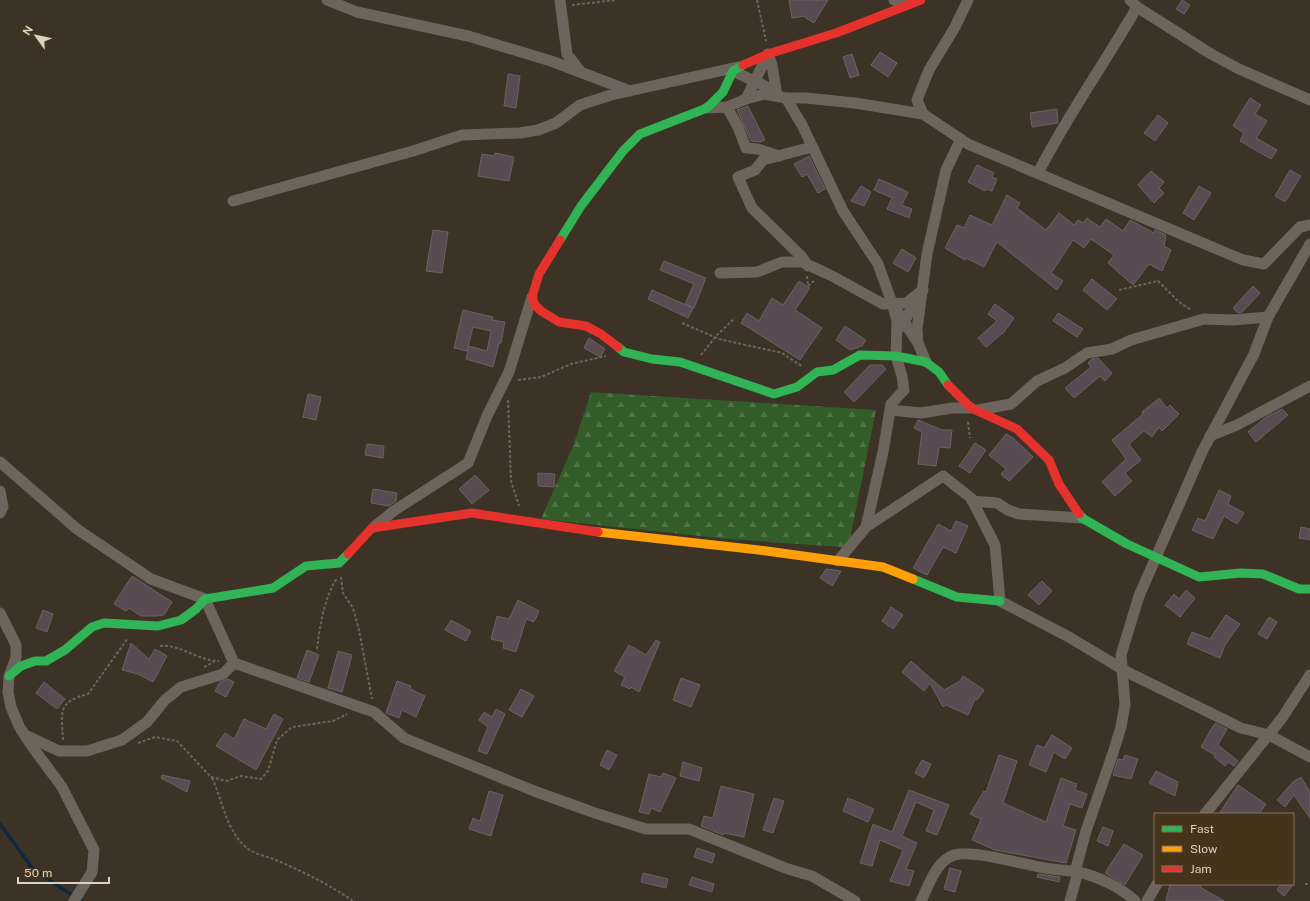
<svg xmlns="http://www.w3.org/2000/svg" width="1310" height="901" viewBox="0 0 1310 901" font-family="'Public Sans',sans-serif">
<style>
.forest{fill:url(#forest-firs)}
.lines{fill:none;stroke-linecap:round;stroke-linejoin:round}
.stream{stroke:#0d2843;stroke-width:3.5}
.building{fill:#5a4b52;stroke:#6b6262}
.path{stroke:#6d655c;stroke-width:2;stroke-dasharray:3 2;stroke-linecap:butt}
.street{stroke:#6d655c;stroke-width:11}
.fast{stroke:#30b455;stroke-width:9}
.slow{stroke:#ff9f0a;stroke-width:9}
.jam{stroke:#e5322d;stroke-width:9}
</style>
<defs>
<pattern id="forest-firs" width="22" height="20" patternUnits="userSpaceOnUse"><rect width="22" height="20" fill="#325d28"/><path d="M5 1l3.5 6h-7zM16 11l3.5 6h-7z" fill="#4f7346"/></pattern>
</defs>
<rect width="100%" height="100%" fill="#3c3225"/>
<!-- forest -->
<path class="forest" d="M 591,392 L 876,410 L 850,539 L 842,547 L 728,539 L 541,519 L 573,446 Z"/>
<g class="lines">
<!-- stream -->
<path class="stream" d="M 0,824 L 33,869 L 81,901"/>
</g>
<!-- building -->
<g class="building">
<path d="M 789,0 L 828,0 L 814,23 L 806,18 L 805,16 L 792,18 Z"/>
<path d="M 1182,0 L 1190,5 L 1184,14 L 1176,9 Z"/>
<path d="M 880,52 L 897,63 L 888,77 L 871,65 Z"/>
<path d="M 852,54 L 859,75 L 850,78 L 843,57 Z"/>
<path d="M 508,74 L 520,76 L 516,108 L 504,106 Z"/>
<path d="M 1250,98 L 1261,105 L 1255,114 L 1267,121 L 1256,138 L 1277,150 L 1271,159 L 1240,141 L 1244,133 L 1233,126 Z"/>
<path d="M 748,106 L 765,140 L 760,142 L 751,141 L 737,110 Z"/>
<path d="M 1057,109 L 1058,123 L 1032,127 L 1030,113 Z"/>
<path d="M 1158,115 L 1168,123 L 1155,141 L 1144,133 Z"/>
<path d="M 495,153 L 514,157 L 509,181 L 478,176 L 482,154 L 494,156 Z"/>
<path d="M 809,156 L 825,189 L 818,193 L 807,174 L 802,177 L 794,164 Z"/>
<path d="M 977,165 L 994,173 L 992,177 L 997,179 L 992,191 L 986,189 L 985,191 L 968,182 Z"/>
<path d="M 1290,170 L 1301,176 L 1285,202 L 1275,196 Z"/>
<path d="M 1151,171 L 1164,182 L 1159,188 L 1164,193 L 1154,203 L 1138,185 Z"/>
<path d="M 879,179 L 908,192 L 902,205 L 912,209 L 909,218 L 887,209 L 892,198 L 874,190 Z"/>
<path d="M 861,186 L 871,192 L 864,206 L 851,201 Z"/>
<path d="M 1199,186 L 1211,193 L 1194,220 L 1183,213 Z"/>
<path d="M 1007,195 L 1020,203 L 1017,208 L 1046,230 L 1059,213 L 1074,225 L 1078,220 L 1083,223 L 1087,218 L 1100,227 L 1106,219 L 1123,231 L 1130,220 L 1154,233 L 1155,230 L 1166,235 L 1164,246 L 1171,250 L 1162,271 L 1149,264 L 1133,285 L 1108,263 L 1114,255 L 1091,239 L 1084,248 L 1073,240 L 1051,273 L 1063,281 L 1057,290 L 997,242 L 984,267 L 966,258 L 965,260 L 945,248 L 957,225 L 964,228 L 970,215 L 992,225 Z"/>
<path d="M 433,230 L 448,232 L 442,273 L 426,271 Z"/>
<path d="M 902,249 L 916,258 L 908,272 L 893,263 Z"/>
<path d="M 664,261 L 706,278 L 694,308 L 685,304 L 694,284 L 660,270 Z"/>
<path d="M 1092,279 L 1117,299 L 1107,310 L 1083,290 Z"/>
<path d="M 799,281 L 810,288 L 795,310 L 822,328 L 800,360 L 741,323 L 747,313 L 759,321 L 772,298 L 783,305 Z"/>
<path d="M 1253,286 L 1260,293 L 1242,312 L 1238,313 L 1233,308 Z"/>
<path d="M 652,290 L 693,308 L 688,318 L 648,299 Z"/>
<path d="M 995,304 L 1014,318 L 1004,332 L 986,347 L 978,338 L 997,321 L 988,314 Z"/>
<path d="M 463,310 L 493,317 L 492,320 L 505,322 L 501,343 L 499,343 L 493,367 L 466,359 L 469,346 L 487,351 L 491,331 L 473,327 L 467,351 L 454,348 Z"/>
<path d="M 1058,313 L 1083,329 L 1077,337 L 1053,321 Z"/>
<path d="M 845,326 L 866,340 L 862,346 L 850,350 L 836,340 Z"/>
<path d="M 589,338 L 605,349 L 600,357 L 584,348 Z"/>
<path d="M 1098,358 L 1112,373 L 1105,381 L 1100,376 L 1074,398 L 1065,388 L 1091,367 L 1088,363 L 1092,359 Z"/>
<path d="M 870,365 L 882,365 L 886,369 L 854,402 L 844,392 Z"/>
<path d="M 308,394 L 321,397 L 316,420 L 303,417 Z"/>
<path d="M 1159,398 L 1167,408 L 1170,405 L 1179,414 L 1162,431 L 1159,427 L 1152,437 L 1144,431 L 1129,444 L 1141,460 L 1125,473 L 1132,481 L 1115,496 L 1102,482 L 1126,459 L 1112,440 L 1143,414 L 1142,412 Z"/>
<path d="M 1282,409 L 1288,415 L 1256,442 L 1248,432 L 1266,417 Z"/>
<path d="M 918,420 L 942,430 L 952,430 L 950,448 L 939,447 L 936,466 L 918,464 L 922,432 L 914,428 Z"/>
<path d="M 1006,434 L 1012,437 L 1033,457 L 1009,481 L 1001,474 L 1006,469 L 989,455 Z"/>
<path d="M 975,443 L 986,450 L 970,473 L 959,466 Z"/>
<path d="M 367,444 L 384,446 L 383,458 L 365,455 Z"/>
<path d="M 538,473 L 555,474 L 554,487 L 538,486 Z"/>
<path d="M 475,475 L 489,490 L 472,504 L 459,489 Z"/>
<path d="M 373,489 L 397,493 L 396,501 L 389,506 L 371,503 Z"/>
<path d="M 1219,490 L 1231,496 L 1228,504 L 1244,513 L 1237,524 L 1224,516 L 1213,539 L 1192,530 L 1198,518 L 1205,521 Z"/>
<path d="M 956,521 L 968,526 L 956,553 L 943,547 L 927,575 L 913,568 L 938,524 L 951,531 Z"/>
<path d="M 1301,527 L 1310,529 L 1310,540 L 1299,538 Z"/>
<path d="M 826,569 L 841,571 L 832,586 L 820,578 Z"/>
<path d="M 132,576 L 172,602 L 164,615 L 157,616 L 141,616 L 129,608 L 126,611 L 114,604 Z"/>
<path d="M 1042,581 L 1052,591 L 1039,605 L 1028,595 Z"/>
<path d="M 1186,590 L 1195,598 L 1180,617 L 1165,605 L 1174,594 L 1179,599 Z"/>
<path d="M 518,600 L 539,611 L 534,622 L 526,619 L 516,652 L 503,648 L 504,642 L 491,639 L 497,616 L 509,619 Z"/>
<path d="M 891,607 L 903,615 L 893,629 L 882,621 Z"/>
<path d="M 43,610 L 53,614 L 47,632 L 36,628 Z"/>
<path d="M 1226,615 L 1240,624 L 1225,645 L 1220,658 L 1187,644 L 1192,632 L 1210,639 Z"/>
<path d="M 1269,617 L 1277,622 L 1267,639 L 1258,634 Z"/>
<path d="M 451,620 L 471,631 L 466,641 L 445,630 Z"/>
<path d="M 656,640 L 660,642 L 639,692 L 631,687 L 630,689 L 621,685 L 625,677 L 614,671 L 629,645 L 646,655 Z"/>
<path d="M 131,643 L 149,659 L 155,649 L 167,656 L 153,682 L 138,674 L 122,670 Z"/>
<path d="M 307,650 L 319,655 L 309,682 L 297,678 Z"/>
<path d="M 338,651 L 352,655 L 342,692 L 328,688 Z"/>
<path d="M 911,661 L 944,690 L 960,681 L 963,676 L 984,690 L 977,700 L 975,699 L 968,715 L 946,705 L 943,707 L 930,683 L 924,691 L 902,672 Z"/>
<path d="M 681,678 L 700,685 L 691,707 L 673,700 Z"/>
<path d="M 228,679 L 234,682 L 226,697 L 215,691 L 220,682 Z"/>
<path d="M 397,681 L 411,686 L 410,689 L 425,696 L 416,717 L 402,710 L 399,718 L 386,713 Z"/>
<path d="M 44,682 L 65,699 L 57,709 L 36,693 Z"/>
<path d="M 521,689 L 534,696 L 522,717 L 509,710 Z"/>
<path d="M 496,709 L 505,714 L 487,754 L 478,751 L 488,727 L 479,720 L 484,712 L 492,717 Z"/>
<path d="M 274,714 L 283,719 L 256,770 L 216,746 L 225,733 L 234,739 L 244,719 L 266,729 Z"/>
<path d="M 1215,723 L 1227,729 L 1218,745 L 1238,761 L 1234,766 L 1228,762 L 1225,766 L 1214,757 L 1215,755 L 1201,747 Z"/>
<path d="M 1052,735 L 1072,748 L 1065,759 L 1054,752 L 1046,772 L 1029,765 L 1037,745 L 1044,748 Z"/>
<path d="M 607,750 L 617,755 L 609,770 L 600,765 Z"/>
<path d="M 999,755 L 1017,761 L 1003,803 L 1046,822 L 1061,778 L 1077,784 L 1075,790 L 1087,794 L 1082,808 L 1070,804 L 1063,826 L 1076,830 L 1066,863 L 995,850 L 972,840 L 981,819 L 970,814 L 984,791 L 986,792 Z"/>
<path d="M 1125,755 L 1138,759 L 1131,779 L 1113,775 L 1118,759 L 1123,760 Z"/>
<path d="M 922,760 L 931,764 L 924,778 L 915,773 Z"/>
<path d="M 683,762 L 702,768 L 699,781 L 680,776 Z"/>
<path d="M 1156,771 L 1178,782 L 1175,796 L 1149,783 Z"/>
<path d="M 663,773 L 676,778 L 660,812 L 651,808 L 649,814 L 639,812 L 649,774 L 661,777 Z"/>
<path d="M 162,775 L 190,781 L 187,792 L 161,778 Z"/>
<path d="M 1301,777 L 1310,792 L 1310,818 L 1294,795 L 1285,807 L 1277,800 L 1293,782 Z"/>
<path d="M 1238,785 L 1266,804 L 1259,814 L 1219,814 Z"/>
<path d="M 721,786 L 754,794 L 744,837 L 724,833 L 723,835 L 701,826 L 704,816 L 713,818 Z"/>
<path d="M 909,790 L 949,805 L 937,835 L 926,831 L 934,810 L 916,802 L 902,836 L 917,843 L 906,869 L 914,871 L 909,886 L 890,881 L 903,850 L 880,840 L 872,866 L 860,863 L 873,824 L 892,832 Z"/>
<path d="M 489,791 L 503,795 L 491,836 L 469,829 L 473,818 L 480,821 Z"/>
<path d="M 774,798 L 784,801 L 773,833 L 763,830 Z"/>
<path d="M 848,798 L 874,809 L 868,822 L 843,811 Z"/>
<path d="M 1103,827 L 1113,831 L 1108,846 L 1097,841 Z"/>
<path d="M 1124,844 L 1143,855 L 1125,885 L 1105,873 Z"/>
<path d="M 697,848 L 715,854 L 712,863 L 694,857 Z"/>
<path d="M 950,868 L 961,871 L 955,892 L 944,889 Z"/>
<path d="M 643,873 L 668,879 L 666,888 L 641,882 Z"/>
<path d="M 1038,874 L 1060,877 L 1059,882 L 1037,877 Z"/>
<path d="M 692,877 L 714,884 L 712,892 L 689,885 Z"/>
<path d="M 1170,884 L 1201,884 L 1200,887 L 1224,901 L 1166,901 Z"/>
<path d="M 1282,884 L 1294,884 L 1284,896 L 1277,890 Z"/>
</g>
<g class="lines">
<!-- path -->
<g class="path">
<path d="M 757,0 L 766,41"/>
<path d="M 572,5 L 616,0"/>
<path d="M 807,276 L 808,286 L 815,280"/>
<path d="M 1119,290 L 1158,281 L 1179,302 L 1191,310"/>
<path d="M 682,323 L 719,339 L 782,353 L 803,367"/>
<path d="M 701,355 L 717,335 L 735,318"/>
<path d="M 518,380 L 541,377 L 571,364 L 606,356"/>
<path d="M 508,400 L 511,481 L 519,506"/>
<path d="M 968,422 L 970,438"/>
<path d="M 341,577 L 343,593 L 353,608 L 359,630 L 372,699"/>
<path d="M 160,646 C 181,644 198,661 219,661"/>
<path d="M 317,649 C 320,625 324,599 337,578"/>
<path d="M 204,667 L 214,662"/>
<path d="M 63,740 C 62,713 56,702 88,694 L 128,638"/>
<path d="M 138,743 L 155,737 L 177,741 L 211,777 L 226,781 L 241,776 L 261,779 L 268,771 L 277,740 L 292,727 L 333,721 L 347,714"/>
<path d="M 212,778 C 222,799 227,833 247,848 C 255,855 268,856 278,861 C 304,872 330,885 353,901"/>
<path d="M 1305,884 L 1310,884"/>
</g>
<!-- street -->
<g class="street">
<path d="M 327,0 L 357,12 L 468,36 L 551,61 L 630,91"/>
<path d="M 560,0 L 567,54 L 580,71"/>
<path d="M 894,0 L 905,5"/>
<path d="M 968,0 L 955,27 L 929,70 L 917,100 L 923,114 L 968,144 L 1243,260 L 1264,264 L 1300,227 L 1310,225"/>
<path d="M 1130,0 L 1137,7 L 1211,54 L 1239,69 L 1310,100"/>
<path d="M 733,71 L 769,88 L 777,96 L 772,65 L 768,54"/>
<path d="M 786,98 L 802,125 L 843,211 L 878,264 L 892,303 L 918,343"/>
<path d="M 746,99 L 768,54"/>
<path d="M 727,107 L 738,127 L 746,148 L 758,149 L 779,156"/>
<path d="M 707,108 L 727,107 L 746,99 L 764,94 L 786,98 L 806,98 L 855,103 L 923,114"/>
<path d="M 1038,173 C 1067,116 1105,63 1137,7"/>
<path d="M 233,201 L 413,151 L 462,135 L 520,133 L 538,130 L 556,123 L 580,105 L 611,95 L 738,67"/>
<path d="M 808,266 L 802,257 L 752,208 L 738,177 L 755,170 L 763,160 L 812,147"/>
<path d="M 720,273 L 757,272 L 782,262 L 802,262 L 832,276 L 883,304 L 906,303 L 923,290"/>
<path d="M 892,303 L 897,321 L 896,356 L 902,376 L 904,390 L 891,404 L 883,452 L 866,527 L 943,476 L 971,498 L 995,545 L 1000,601 L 1069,637 L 1129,673 L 1241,728 L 1269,735 L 1310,757"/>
<path d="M 901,327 L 918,297"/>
<path d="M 926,362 L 918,343 L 917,329 L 927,254 L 946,170 L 961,139"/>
<path d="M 890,410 L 921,413 L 952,408 L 971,408"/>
<path d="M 978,410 L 1011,404 L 1037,381 L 1065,368 L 1087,353 L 1112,349 L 1131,340 L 1204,319 L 1233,320 L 1268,317"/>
<path d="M 1210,436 L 1237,425 L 1310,386"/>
<path d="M 0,462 L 77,529 L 151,579 L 205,599 L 234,663 L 374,712 L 404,738 L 534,791 L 595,813 L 646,829 L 689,829 L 788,869 L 812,876 L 855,901"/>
<path d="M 0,491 L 3,507 L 0,513"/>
<path d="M 972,501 L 997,503 L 1008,510 L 1019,514 L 1082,518"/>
<path d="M 374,527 L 395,510 L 468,463 L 487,416 L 509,372 L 532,297"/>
<path d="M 838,561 L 866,527"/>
<path d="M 0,613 L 16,645 L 16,658 L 9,676 L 8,692 L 11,707 L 19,726 L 31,745 L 62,787 L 94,850 L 92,872 L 74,901"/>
<path d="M 25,735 L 59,751 L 87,751 L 122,740 L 147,722 L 165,700 L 181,687 L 223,674 L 234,663"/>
<path d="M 1205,814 L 1282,718 L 1310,675"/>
<path d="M 1075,872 L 1086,831 L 1113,753 L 1121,727 L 1125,704 L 1121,655 L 1139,596 L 1202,452 L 1254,354 L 1268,317 L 1310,244"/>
<path d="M 921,901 C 929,885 936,861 954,855 C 970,849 1025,865 1045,868 C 1056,870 1067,870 1078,872 C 1097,876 1122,888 1135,901"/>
<path d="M 1070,901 L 1078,872"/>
<path d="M 1147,901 L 1157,884"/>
</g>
<!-- fast -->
<g class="fast">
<path d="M 560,240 L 581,206 L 623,151 L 640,134 L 707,108 L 723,92 L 733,71 L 743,65"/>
<path d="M 618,347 L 624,352 L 652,359 L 680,362 L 774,394 L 797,387 L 817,372 L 833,370 L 860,355 L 896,356 L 926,362 L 939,372 L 948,385"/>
<path d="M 1079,514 L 1082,518 L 1127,544 L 1199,577 L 1241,573 L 1263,574 L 1299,589 L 1310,589"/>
<path d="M 913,579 L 957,597 L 1000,601"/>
<path d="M 9,676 L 21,666 L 35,661 L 46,661 L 65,650 L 92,627 L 104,623 L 158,626 L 181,620 L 196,609 L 205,599 L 273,588 L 306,566 L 339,563 L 348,554"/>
</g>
<!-- slow -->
<path class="slow" d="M 598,532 L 759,550 L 883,567 L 913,579"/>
<!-- jam -->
<g class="jam">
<path d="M 743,65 L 768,54 L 836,33 L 921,0"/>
<path d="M 560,240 L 539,274 L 532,297 L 535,305 L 541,311 L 559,322 L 586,326 L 601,334 L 618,347"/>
<path d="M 948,385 L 971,408 L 1017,429 L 1049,460 L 1059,484 L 1079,514"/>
<path d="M 348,554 L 372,528 L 472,513 L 598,532"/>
</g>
</g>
<!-- legend -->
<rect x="1154" y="813" width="140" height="72" fill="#46331b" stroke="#82725e"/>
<rect x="1162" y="826" width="20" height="6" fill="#30b455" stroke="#82725e"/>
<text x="1190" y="833" font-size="12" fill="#ddd1c3">Fast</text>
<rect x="1162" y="846" width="20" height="6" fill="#ff9f0a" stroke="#82725e"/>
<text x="1190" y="853" font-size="12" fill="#ddd1c3">Slow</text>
<rect x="1162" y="866" width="20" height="6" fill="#e5322d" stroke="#82725e"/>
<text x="1190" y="873" font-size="12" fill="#ddd1c3">Jam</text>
<!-- north arrow -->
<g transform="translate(36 36) rotate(303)" stroke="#46331b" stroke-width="3" paint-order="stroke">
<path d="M0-3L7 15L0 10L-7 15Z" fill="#ddd1c3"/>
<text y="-6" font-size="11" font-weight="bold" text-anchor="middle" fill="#ddd1c3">N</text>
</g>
<!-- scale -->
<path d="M18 877v6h91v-6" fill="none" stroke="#ddd1c3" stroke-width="2"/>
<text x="24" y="877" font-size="12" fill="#ddd1c3" stroke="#46331b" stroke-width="3" paint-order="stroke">50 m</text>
</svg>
